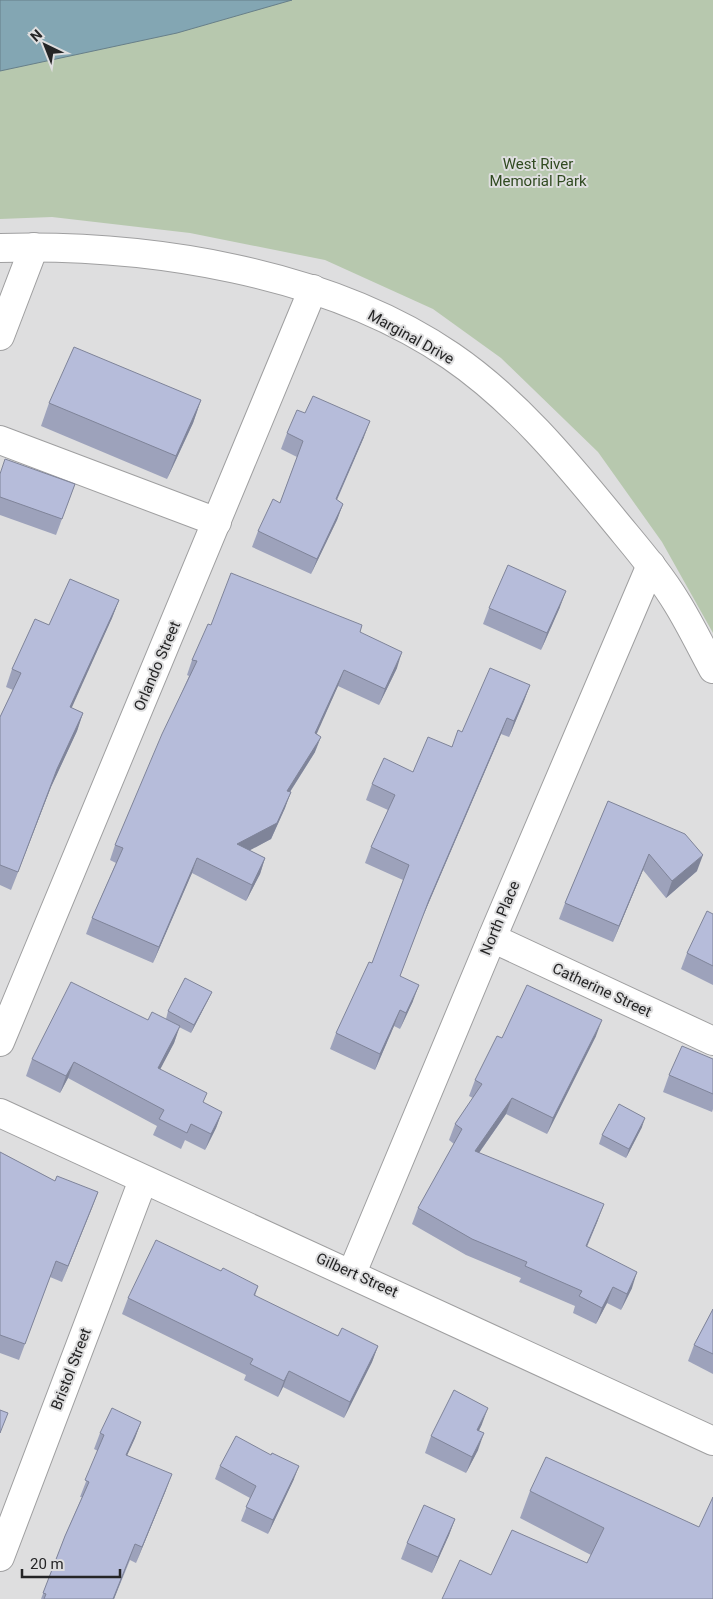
<svg xmlns="http://www.w3.org/2000/svg" width="713" height="1599" viewBox="0 0 713 1599" font-family="Roboto,sans-serif">
<style>
.green{fill:#b7c8ae}
.water{fill:#83a6b3;stroke:#677f89}
.lines{fill:none;stroke-linecap:round;stroke-linejoin:round}
.minor-casing{stroke:#9f9fa0;stroke-width:30}
.minor{stroke:#fff;stroke-width:28}
.wall{fill:#9da2bb}
.shaded-wall{fill:#7f8499}
.building{fill:#b6bcda;stroke:#7f8499}
.labels{text-anchor:middle;stroke-width:4;stroke-linejoin:round;paint-order:stroke}
.park-label{font-size:15px;fill:#304a20;stroke:#dededf}
.street-label{font-size:15px;fill:#252526;stroke:#dededf}
</style>
<rect width="100%" height="100%" fill="#dededf"/>
<!-- green -->
<path class="green" d="M 0,0 L 713,0 L 713,633 L 662,542 L 598,452 L 501,358 L 433,309 L 325,260 L 190,233 L 52,217 L 0,219 Z"/>
<!-- water -->
<path class="water" d="M 0,0 L 292,0 L 177,33 L 0,71 Z"/>
<g class="lines">
<!-- minor casing -->
<g class="minor-casing">
<g id="minor">
<path d="M 0,248 C 148,244 326,271 451,356 C 514,399 564,459 613,519 C 635,546 659,573 677,603 C 690,624 701,647 713,669"/>
<path d="M 0,336 L 34,247"/>
<path d="M 0,440 L 217,522"/>
<path d="M 492,938 L 713,1041"/>
<path d="M 0,1042 L 313,289"/>
<path d="M 0,1113 L 713,1441"/>
<path d="M 352,1273 L 492,938 L 651,565"/>
<path d="M 0,1557 L 143,1180"/>
</g>
</g>
<!-- minor -->
<use href="#minor" class="minor"/>
</g>
<!-- wall -->
<g class="wall">
<path d="M 201,400 L 193,423 L 167,479 L 41,426 L 49,403 Z"/>
<path d="M 305,413 L 364,437 L 337,500 L 343,504 L 337,520 L 311,574 L 252,547 L 258,531 L 280,503 L 297,457 L 281,449 L 287,433 Z"/>
<path d="M 0,474 L 75,484 L 56,535 L 0,515 Z"/>
<path d="M 119,600 L 112,618 L 71,708 L 83,713 L 77,731 L 51,787 L 11,890 L 0,885 L 0,717 L 13,690 L 6,687 L 12,669 L 49,625 Z"/>
<path d="M 560,607 L 541,650 L 483,624 L 489,608 Z"/>
<path d="M 211,625 L 360,633 L 397,668 L 379,705 L 338,686 L 316,734 L 315,752 L 290,792 L 285,808 L 271,839 L 249,850 L 265,858 L 260,874 L 246,901 L 192,873 L 153,963 L 86,934 L 92,918 L 116,863 L 110,860 L 115,845 L 189,676 L 187,675 L 192,660 Z"/>
<path d="M 530,685 L 524,701 L 509,737 L 501,734 L 423,916 L 400,976 L 413,1001 L 400,1029 L 394,1026 L 375,1070 L 330,1049 L 336,1033 L 372,963 L 403,880 L 365,863 L 371,847 L 388,810 L 366,800 L 372,784 L 413,772 L 452,747 L 462,732 Z"/>
<path d="M 608,801 L 697,871 L 666,898 L 643,870 L 613,942 L 559,919 L 565,903 Z"/>
<path d="M 713,914 L 713,985 L 681,969 L 687,953 Z"/>
<path d="M 212,992 L 208,1000 L 191,1033 L 179,1027 L 174,1043 L 160,1069 L 204,1103 L 222,1112 L 216,1128 L 205,1150 L 185,1140 L 181,1149 L 153,1135 L 157,1126 L 68,1078 L 60,1093 L 26,1076 L 32,1059 L 148,1020 L 166,1019 L 168,1011 Z"/>
<path d="M 596,1036 L 547,1134 L 506,1114 L 479,1153 L 598,1220 L 587,1247 L 632,1288 L 621,1310 L 607,1303 L 596,1324 L 573,1313 L 575,1306 L 519,1282 L 521,1278 L 466,1255 L 412,1224 L 418,1208 L 454,1144 L 449,1140 L 455,1124 L 473,1098 L 469,1096 L 475,1080 L 502,1038 Z"/>
<path d="M 713,1059 L 713,1109 L 712,1112 L 663,1092 L 669,1075 Z"/>
<path d="M 642,1127 L 626,1158 L 599,1144 L 602,1135 Z"/>
<path d="M 0,1152 L 55,1181 L 98,1192 L 62,1282 L 50,1277 L 19,1360 L 0,1353 Z"/>
<path d="M 221,1271 L 258,1286 L 255,1296 L 338,1336 L 378,1346 L 372,1362 L 344,1418 L 283,1387 L 278,1397 L 244,1380 L 246,1375 L 122,1314 L 128,1298 Z"/>
<path d="M 713,1309 L 713,1374 L 688,1361 L 694,1345 Z"/>
<path d="M 141,1422 L 135,1438 L 127,1455 L 166,1490 L 136,1563 L 130,1560 L 114,1599 L 41,1599 L 65,1536 L 82,1497 L 80,1497 L 98,1451 L 94,1449 L 100,1433 Z"/>
<path d="M 482,1424 L 479,1431 L 478,1450 L 466,1473 L 425,1453 L 431,1436 Z"/>
<path d="M 220,1466 L 294,1479 L 268,1534 L 241,1521 L 250,1498 L 215,1479 Z"/>
<path d="M 530,1491 L 699,1527 L 713,1599 L 491,1575 L 587,1563 L 591,1555 L 520,1518 Z"/>
<path d="M 455,1519 L 449,1535 L 432,1573 L 401,1559 L 407,1543 Z"/>
</g>
<!-- shaded-wall -->
<g class="shaded-wall">
<path d="M 201,400 L 193,423 L 167,479 L 176,456 Z"/>
<path d="M 370,421 L 364,437 L 330,515 L 336,499 Z"/>
<path d="M 343,504 L 337,520 L 311,574 L 317,559 Z"/>
<path d="M 566,591 L 560,607 L 541,650 L 547,633 Z"/>
<path d="M 119,600 L 112,618 L 64,725 L 70,707 Z"/>
<path d="M 402,652 L 397,668 L 379,705 L 385,689 Z"/>
<path d="M 344,670 L 338,686 L 310,749 L 315,733 Z"/>
<path d="M 530,685 L 524,701 L 509,737 L 514,721 Z"/>
<path d="M 83,713 L 77,731 L 51,787 L 11,890 L 57,769 Z"/>
<path d="M 507,718 L 501,734 L 423,916 L 429,900 Z"/>
<path d="M 321,737 L 315,752 L 281,806 L 287,791 Z"/>
<path d="M 291,792 L 285,808 L 271,839 L 232,860 L 237,844 Z"/>
<path d="M 649,854 L 643,870 L 613,942 L 619,926 Z"/>
<path d="M 703,855 L 697,871 L 666,898 L 672,881 Z"/>
<path d="M 197,858 L 192,873 L 153,963 L 159,947 Z"/>
<path d="M 265,858 L 260,874 L 246,901 L 252,885 Z"/>
<path d="M 419,985 L 413,1001 L 400,1029 L 406,1013 Z"/>
<path d="M 212,992 L 208,1000 L 191,1033 L 194,1025 Z"/>
<path d="M 400,1010 L 394,1026 L 375,1070 L 380,1054 Z"/>
<path d="M 602,1020 L 596,1036 L 547,1134 L 553,1118 Z"/>
<path d="M 180,1026 L 174,1043 L 152,1085 L 158,1068 Z"/>
<path d="M 74,1062 L 68,1078 L 60,1093 L 66,1076 Z"/>
<path d="M 512,1098 L 506,1114 L 469,1167 L 475,1151 Z"/>
<path d="M 222,1112 L 216,1128 L 205,1150 L 211,1134 Z"/>
<path d="M 645,1118 L 642,1127 L 626,1158 L 629,1149 Z"/>
<path d="M 98,1192 L 92,1208 L 62,1282 L 68,1266 Z"/>
<path d="M 604,1204 L 598,1220 L 580,1262 L 586,1246 Z"/>
<path d="M 637,1272 L 632,1288 L 621,1310 L 627,1294 Z"/>
<path d="M 613,1287 L 607,1303 L 596,1324 L 602,1308 Z"/>
<path d="M 378,1346 L 372,1362 L 344,1418 L 350,1402 Z"/>
<path d="M 289,1371 L 283,1387 L 278,1397 L 284,1381 Z"/>
<path d="M 488,1408 L 482,1424 L 471,1446 L 477,1430 Z"/>
<path d="M 141,1422 L 135,1438 L 120,1471 L 126,1455 Z"/>
<path d="M 484,1433 L 478,1450 L 466,1473 L 472,1457 Z"/>
<path d="M 299,1466 L 294,1479 L 268,1534 L 273,1520 Z"/>
<path d="M 172,1474 L 166,1490 L 136,1563 L 142,1547 Z"/>
<path d="M 455,1519 L 449,1535 L 432,1573 L 438,1557 Z"/>
<path d="M 135,1544 L 114,1599 L 113,1599 Z"/>
</g>
<!-- building -->
<g class="building">
<path d="M 74,347 L 201,400 L 176,456 L 49,403 Z"/>
<path d="M 313,396 L 370,421 L 336,499 L 343,504 L 317,559 L 258,531 L 273,499 L 280,503 L 303,441 L 287,433 L 297,410 L 305,413 Z"/>
<path d="M 5,459 L 75,484 L 62,519 L 0,497 L 0,474 Z"/>
<path d="M 508,565 L 566,591 L 547,633 L 489,608 Z"/>
<path d="M 231,573 L 362,625 L 360,632 L 402,652 L 385,689 L 344,670 L 315,733 L 321,737 L 287,791 L 291,792 L 277,823 L 237,844 L 265,858 L 252,885 L 197,858 L 159,947 L 92,918 L 123,848 L 115,845 L 162,734 L 197,661 L 192,660 L 208,624 L 211,625 Z"/>
<path d="M 70,579 L 119,600 L 70,707 L 83,713 L 57,769 L 18,872 L 0,865 L 0,717 L 21,673 L 12,669 L 35,619 L 49,625 Z"/>
<path d="M 490,668 L 530,685 L 514,721 L 507,718 L 429,900 L 400,976 L 419,985 L 406,1013 L 400,1010 L 380,1054 L 336,1033 L 369,962 L 372,963 L 409,865 L 371,847 L 395,795 L 372,784 L 384,758 L 413,772 L 428,737 L 452,747 L 458,730 L 462,732 Z"/>
<path d="M 608,801 L 685,834 L 703,855 L 672,881 L 649,854 L 619,926 L 565,903 Z"/>
<path d="M 707,911 L 713,914 L 713,966 L 687,953 Z"/>
<path d="M 185,978 L 212,992 L 194,1025 L 168,1011 Z"/>
<path d="M 71,982 L 148,1020 L 152,1012 L 180,1026 L 158,1068 L 207,1093 L 203,1102 L 222,1112 L 211,1134 L 191,1124 L 187,1133 L 159,1119 L 164,1110 L 74,1062 L 66,1076 L 32,1059 Z"/>
<path d="M 527,985 L 602,1020 L 553,1118 L 512,1098 L 475,1151 L 604,1204 L 586,1246 L 637,1272 L 627,1294 L 613,1287 L 602,1308 L 579,1296 L 582,1291 L 525,1266 L 527,1262 L 472,1239 L 418,1208 L 462,1129 L 455,1124 L 482,1084 L 475,1080 L 497,1036 L 502,1038 Z"/>
<path d="M 682,1046 L 713,1059 L 713,1094 L 669,1075 Z"/>
<path d="M 619,1104 L 645,1118 L 629,1149 L 602,1135 Z"/>
<path d="M 0,1152 L 55,1181 L 57,1176 L 98,1192 L 68,1266 L 56,1261 L 25,1344 L 0,1335 Z"/>
<path d="M 156,1240 L 221,1271 L 223,1268 L 258,1286 L 254,1295 L 338,1336 L 342,1328 L 378,1346 L 350,1402 L 289,1371 L 284,1381 L 250,1364 L 253,1359 L 128,1298 Z"/>
<path d="M 713,1309 L 713,1354 L 694,1345 Z"/>
<path d="M 454,1390 L 488,1408 L 477,1430 L 484,1433 L 472,1457 L 431,1436 Z"/>
<path d="M 112,1408 L 141,1422 L 126,1455 L 172,1474 L 142,1547 L 135,1544 L 113,1599 L 44,1599 L 46,1594 L 43,1593 L 65,1536 L 89,1482 L 85,1480 L 104,1435 L 100,1433 Z"/>
<path d="M 0,1410 L 8,1413 L 0,1433 Z"/>
<path d="M 236,1436 L 271,1455 L 272,1453 L 299,1466 L 273,1520 L 246,1507 L 256,1486 L 220,1466 Z"/>
<path d="M 546,1457 L 699,1527 L 713,1497 L 713,1599 L 442,1599 L 460,1560 L 491,1575 L 512,1530 L 587,1563 L 604,1528 L 530,1491 Z"/>
<path d="M 424,1505 L 455,1519 L 438,1557 L 407,1543 Z"/>
</g>
<g class="labels">
<!-- park labels -->
<g class="park-label">
<text x="538" y="169">West River<tspan x="538" dy="17">Memorial Park</tspan></text>
</g>
<!-- street labels -->
<g class="street-label">
<text transform="translate(411 337) rotate(29)" y="5">Marginal Drive</text>
<text transform="translate(157 666) rotate(-67)" y="5">Orlando Street</text>
<text transform="translate(500 918) rotate(-67)" y="5">North Place</text>
<text transform="translate(602 990) rotate(25)" y="5">Catherine Street</text>
<text transform="translate(357 1275) rotate(24)" y="5">Gilbert Street</text>
<text transform="translate(71 1369) rotate(-69)" y="5">Bristol Street</text>
</g>
</g>
<!-- north arrow -->
<g transform="translate(45 45) rotate(317)" stroke="#dededf" stroke-width="4" paint-order="stroke">
<path d="M0-4L9 19L0 12L-9 19Z" fill="#252526"/>
<text y="-8" font-size="14" font-weight="bold" text-anchor="middle" fill="#252526">N</text>
</g>
<!-- scale -->
<path d="M22 1569v8h98v-8" fill="none" stroke="#252526" stroke-width="2.5"/>
<text x="30" y="1569" font-size="15" fill="#252526" stroke="#dededf" stroke-width="4" paint-order="stroke">20 m</text>
</svg>
